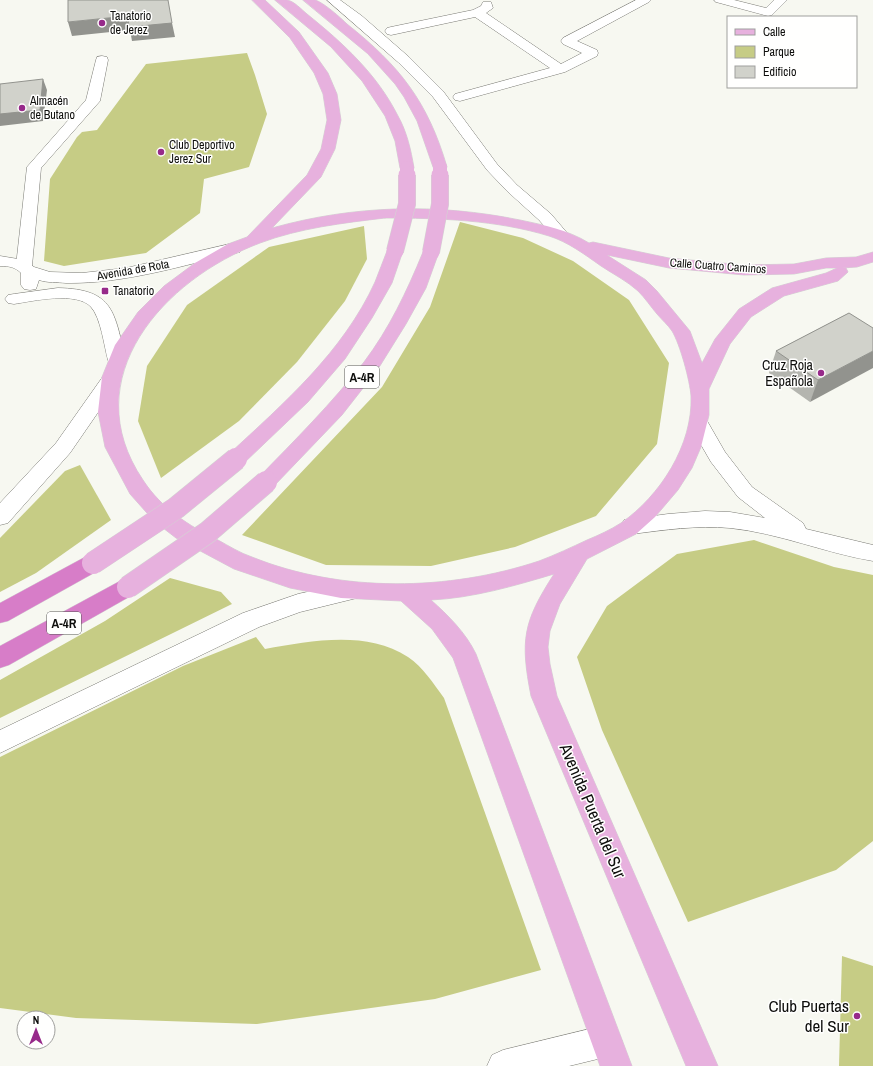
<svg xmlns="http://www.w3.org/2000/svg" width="873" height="1066" viewBox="0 0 873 1066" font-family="'Archivo Narrow',sans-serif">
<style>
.green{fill:#c6cc85}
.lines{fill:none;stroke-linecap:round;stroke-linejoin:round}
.street-casing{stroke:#7a7a74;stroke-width:1}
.secondary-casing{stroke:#7a7a74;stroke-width:1}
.primary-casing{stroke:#d4d4d3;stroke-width:1}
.highway-casing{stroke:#d4d4d3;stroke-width:1}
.street{fill:#fff;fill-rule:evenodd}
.secondary{fill:#fff;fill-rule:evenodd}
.primary{fill:#e7b1de;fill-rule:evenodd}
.highway{fill:#d77dc8;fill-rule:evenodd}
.primary-bridge-far2-casing{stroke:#d4d4d3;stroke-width:14;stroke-linecap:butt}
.primary-bridge-far1-casing{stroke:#d4d4d3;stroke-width:18;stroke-linecap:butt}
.primary-bridge-casing{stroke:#d4d4d3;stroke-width:23;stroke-linecap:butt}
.primary-bridge-far2{stroke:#e7b1de;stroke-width:14}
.primary-bridge-far1{stroke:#e7b1de;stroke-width:17}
.primary-bridge{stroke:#e7b1de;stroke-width:22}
.wall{fill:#b4b5af}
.shaded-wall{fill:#92938e}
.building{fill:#d1d2cb;stroke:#92938e}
.poi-dot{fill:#972a8a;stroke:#fffffe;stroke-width:1.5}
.labels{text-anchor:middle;stroke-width:3;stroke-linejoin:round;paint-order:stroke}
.far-poi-label{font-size:12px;fill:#0e0e0c;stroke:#fffffe;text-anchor:start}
.far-street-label{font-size:12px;fill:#0e0e0c;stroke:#fffffe}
.shield{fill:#fffffe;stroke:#565655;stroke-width:1}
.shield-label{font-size:13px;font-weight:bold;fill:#0e0e0c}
.poi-label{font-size:14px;fill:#0e0e0c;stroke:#fffffe;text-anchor:end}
.near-street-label{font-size:17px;fill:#0e0e0c;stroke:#fffffe}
.near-poi-label{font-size:17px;fill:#0e0e0c;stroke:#fffffe;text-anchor:end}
</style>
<rect width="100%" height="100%" fill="#f7f8f1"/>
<!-- green -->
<g class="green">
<path d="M 247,53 L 255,75 L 267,114 L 249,167 L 204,179 L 200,213 L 146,253 L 64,266 L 44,261 L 50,179 L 77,137 L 82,132 L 97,130 L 146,64 Z"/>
<path d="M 460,222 L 523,238 L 573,261 L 629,300 L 669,363 L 657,444 L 596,516 L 515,547 L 431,566 L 326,565 L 242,535 L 382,387 L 430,307 Z"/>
<path d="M 364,226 L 367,259 L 345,301 L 297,362 L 239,421 L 161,478 L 138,421 L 147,366 L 187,305 L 269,247 Z"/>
<path d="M 80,465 L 111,520 L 36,573 L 0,592 L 0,538 L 65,471 Z"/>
<path d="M 754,540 L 834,567 L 873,575 L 873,841 L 836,870 L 688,922 L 602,730 L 577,657 L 607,606 L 677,554 Z"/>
<path d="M 170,578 L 221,592 L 232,604 L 0,718 L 0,680 L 105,621 Z"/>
<path d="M 256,637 L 265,649 C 311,641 366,630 408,657 C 423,667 433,683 444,698 L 541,970 L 435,999 L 257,1024 L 76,1018 L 0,1008 L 0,757 L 183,666 Z"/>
<path d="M 842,956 L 873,966 L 873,1066 L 839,1066 Z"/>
</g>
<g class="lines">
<!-- street casing -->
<g class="street-casing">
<g id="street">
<path d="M 327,0 L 340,0 L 362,16 L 409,57 L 443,91 L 497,164 L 517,185 L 551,214 L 568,234 L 566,237 L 560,239 L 554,237 L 539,220 L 507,191 L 487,170 L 433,97 L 399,63 Z"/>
<path d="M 636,0 L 651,0 L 649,2 L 577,41 L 597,50 L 598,53 L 597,56 L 565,72 L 460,101 L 455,100 L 453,97 L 455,94 L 550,68 L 475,17 L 391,35 L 387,34 L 385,31 L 387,28 L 391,27 L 473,10 L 481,6 L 483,2 L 491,2 L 493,8 L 486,13 L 561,64 L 582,53 L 563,44 L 561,41 L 563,38 Z"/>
<path d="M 714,0 L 734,0 L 766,8 L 774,0 L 787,0 L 772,15 L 768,16 L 716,2 Z"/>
<path d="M 102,56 L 107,57 L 108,60 L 100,101 L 41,168 L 32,266 L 30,270 L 24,271 L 18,270 L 16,266 L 27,167 L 86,100 L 96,60 L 97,57 Z"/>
<path d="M 606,1025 L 617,1030 L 622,1041 L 617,1052 L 606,1057 L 569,1066 L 487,1066 L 492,1055 L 503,1050 Z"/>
</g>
</g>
<!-- secondary casing -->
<g class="secondary-casing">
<g id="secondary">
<path d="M 234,243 L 240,244 L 242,248 L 240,252 C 184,265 125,284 66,283 C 57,282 48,283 39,280 L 36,289 L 30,290 L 24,289 L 21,285 L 21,273 C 15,267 9,266 0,266 L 0,256 L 24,260 L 34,267 L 50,272 L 82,273 L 126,268 Z"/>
<path d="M 58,288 C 115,289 114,313 126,360 L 124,364 L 117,366 L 110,364 L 108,360 C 104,346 101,318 91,307 C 77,291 33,301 14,304 L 8,303 L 5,299 L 8,295 L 14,294 Z"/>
<path d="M 111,373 L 118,375 L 121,379 L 70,453 L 8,523 L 0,525 L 0,503 L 56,443 L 104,375 Z"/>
<path d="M 699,417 L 706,419 L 725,452 L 752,487 L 803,523 L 806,529 L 873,545 L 873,561 C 825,553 779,533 730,528 C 697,525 664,530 632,534 L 624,532 L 621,526 L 624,520 L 668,514 L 705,511 L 730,512 L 765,518 L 738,497 L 711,462 L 689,424 L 692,419 Z"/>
<path d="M 353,582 L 361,585 L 365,591 L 361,597 L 300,612 L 259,627 L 0,753 L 0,730 L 243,613 L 298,594 Z"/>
</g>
</g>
<!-- primary casing -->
<g class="primary-casing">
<g id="primary">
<path d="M 252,0 L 265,0 L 299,32 L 328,73 L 337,94 L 341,120 L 335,149 L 321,177 L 272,228 C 354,205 437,203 520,220 C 544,225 568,230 589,243 L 593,242 L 669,258 L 744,265 L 794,264 L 826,258 L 856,257 L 873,252 L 873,262 L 857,267 L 842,268 L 846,268 L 848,272 L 838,281 L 784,296 L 751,317 L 730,344 L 709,389 L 709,415 L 701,447 L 692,468 L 678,490 L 655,517 L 636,534 L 587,559 L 560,604 L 550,631 L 548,647 L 550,664 L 557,696 L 718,1066 L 686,1066 L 531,696 C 520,640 523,622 554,574 C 514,586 473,598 431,600 C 448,615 466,633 476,654 L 632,1066 L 600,1066 L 453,658 L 432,629 L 401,601 L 341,598 L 290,588 L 234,569 L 176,538 L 154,521 L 130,494 L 105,447 L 98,412 L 102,377 L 115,345 L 138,312 L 164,286 L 195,263 L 228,244 L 247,237 L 307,175 L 321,149 L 327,120 L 323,94 L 314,73 L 290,38 ZM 385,218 C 439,218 497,220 549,236 C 568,242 584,254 601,266 C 613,274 627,281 638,291 C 645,298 651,307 657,314 C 662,320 668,325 672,331 C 680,344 690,381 691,396 C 693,445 660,496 621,523 C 610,530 599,535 587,540 C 572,547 555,555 539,561 C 449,591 341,593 252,557 C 240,553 229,546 218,540 C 189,526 161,508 143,480 C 74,378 164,279 260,243 C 300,228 343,223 385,218 ZM 607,255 L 669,268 L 744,275 L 794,274 L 826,268 L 837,268 L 826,273 L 772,288 L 739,309 L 715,339 L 702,363 L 690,331 L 657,291 L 646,280 Z"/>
<path d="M 275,0 C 279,0 284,0 287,0 C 294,1 302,10 307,14 C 343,43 377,74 398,116 C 407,132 411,150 414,168 L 412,171 L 407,172 L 402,171 L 400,168 L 395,141 L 385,116 L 362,81 L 331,47 Z"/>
<path d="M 303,0 C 307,0 312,0 315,0 C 323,2 341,18 347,24 C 400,66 428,102 447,167 L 445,170 L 440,171 L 435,170 L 433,167 L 417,121 L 404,97 L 395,84 L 368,54 Z"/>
<path d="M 395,246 L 401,247 L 403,251 L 392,283 L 372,318 L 345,359 L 308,402 L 243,464 L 236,466 L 229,464 L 226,459 L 229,454 C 284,403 343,352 375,282 C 379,272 383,261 387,251 L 389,247 Z"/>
<path d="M 431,247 L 437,248 L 439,252 L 426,288 L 406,324 L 378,369 L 342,415 L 273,487 L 266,489 L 259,487 L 255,482 L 259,477 C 295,440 332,403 364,362 C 389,329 407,291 423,252 L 425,248 Z"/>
</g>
</g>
<!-- highway casing -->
<g class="highway-casing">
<g id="highway">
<path d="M 93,554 L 101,557 L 104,563 L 101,569 L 8,621 L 0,623 L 0,603 L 85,557 Z"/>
<path d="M 128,578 L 136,581 L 140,587 L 136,593 L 9,665 L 0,668 L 0,646 L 120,581 Z"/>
</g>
</g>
<!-- street -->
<use href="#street" class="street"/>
<!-- secondary -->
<use href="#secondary" class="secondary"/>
<!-- primary -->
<use href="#primary" class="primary"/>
<!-- highway -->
<use href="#highway" class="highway"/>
<!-- primary-bridge-far2 casing -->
<g class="primary-bridge-far2-casing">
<g id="primary-bridge-far2">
<path d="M 440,167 L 440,176"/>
<path d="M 407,168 L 407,176"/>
</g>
</g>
<!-- primary-bridge-far1 casing -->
<g class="primary-bridge-far1-casing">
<g id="primary-bridge-far1">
<path d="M 395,251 L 407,204 L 407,175"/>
<path d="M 431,252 L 440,204 L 440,175"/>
</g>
</g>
<!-- primary-bridge casing -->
<g class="primary-bridge-casing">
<g id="primary-bridge">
<path d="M 93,563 L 176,508 L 236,459"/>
<path d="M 128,587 L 208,532 L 266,482"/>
</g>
</g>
<!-- primary-bridge-far2 -->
<use href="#primary-bridge-far2" class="primary-bridge-far2"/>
<!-- primary-bridge-far1 -->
<use href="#primary-bridge-far1" class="primary-bridge-far1"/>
<!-- primary-bridge -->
<use href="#primary-bridge" class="primary-bridge"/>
</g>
<!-- wall -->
<path class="wall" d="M 849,313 L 810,402 L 769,373 L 776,351 Z"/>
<!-- shaded-wall -->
<g class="shaded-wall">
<path d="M 128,16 L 172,23 L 175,37 L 132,41 L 130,30 L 72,36 L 68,22 Z"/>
<path d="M 43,79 L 47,90 L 43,121 L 0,126 L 0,114 Z"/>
<path d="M 873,351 L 873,368 L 810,402 L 818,380 Z"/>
</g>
<!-- building -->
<g class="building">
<path d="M 68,0 L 168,0 L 172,23 L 129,27 L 128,16 L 68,22 Z"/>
<path d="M 43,79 L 40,110 L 0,114 L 0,84 Z"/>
<path d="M 849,313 L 873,328 L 873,351 L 818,380 L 776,351 Z"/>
</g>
<!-- markers -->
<g class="poi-dot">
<circle cx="102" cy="23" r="4"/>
<circle cx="22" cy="108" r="4"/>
<circle cx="161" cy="152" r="4"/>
<rect x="101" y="287" width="8" height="8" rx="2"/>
<circle cx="821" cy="373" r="4"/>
<circle cx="857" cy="1016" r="4"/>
</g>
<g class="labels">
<!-- far-poi labels -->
<g class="far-poi-label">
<text x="110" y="20">Tanatorio<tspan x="110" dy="14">de Jerez</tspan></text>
<text x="30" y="105">Almacén<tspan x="30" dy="14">de Butano</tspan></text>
<text x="169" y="149">Club Deportivo<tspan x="169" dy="14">Jerez Sur</tspan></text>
<text x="113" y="295">Tanatorio</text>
</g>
<!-- far-street labels -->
<g class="far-street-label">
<text transform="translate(718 266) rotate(4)" y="4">Calle Cuatro Caminos</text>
<text transform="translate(133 270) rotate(-10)" y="4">Avenida de Rota</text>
</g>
<!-- shield labels -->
<g class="shield">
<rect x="345" y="366" width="34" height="22" rx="3"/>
<rect x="47" y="612" width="34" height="22" rx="3"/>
</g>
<g class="shield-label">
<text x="362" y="382">A-4R</text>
<text x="64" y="628">A-4R</text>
</g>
<!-- poi labels -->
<g class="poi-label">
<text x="813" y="370">Cruz Roja<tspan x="813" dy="16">Española</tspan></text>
</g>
<!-- near-street labels -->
<g class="near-street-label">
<text transform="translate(593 811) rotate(67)" y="6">Avenida Puerta del Sur</text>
</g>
<!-- near-poi labels -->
<g class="near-poi-label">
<text x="849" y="1012">Club Puertas<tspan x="849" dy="20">del Sur</tspan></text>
</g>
</g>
<!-- legend -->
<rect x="727" y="16" width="130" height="72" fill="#fffffe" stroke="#9f9f9d"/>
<rect x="735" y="29" width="20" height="6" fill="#e7b1de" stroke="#9f9f9d"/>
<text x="763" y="36" font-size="12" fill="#0e0e0c">Calle</text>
<rect x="735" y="46" width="20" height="12" fill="#c6cc85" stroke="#9f9f9d"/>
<text x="763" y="56" font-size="12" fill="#0e0e0c">Parque</text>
<rect x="735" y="66" width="20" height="12" fill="#d1d2cb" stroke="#9f9f9d"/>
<text x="763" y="76" font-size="12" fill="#0e0e0c">Edificio</text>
<!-- north arrow -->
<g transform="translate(36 1030)"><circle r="19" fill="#fffffe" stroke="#9f9f9d"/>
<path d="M0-3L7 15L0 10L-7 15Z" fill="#972a8a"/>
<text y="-6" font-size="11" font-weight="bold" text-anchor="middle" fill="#0e0e0c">N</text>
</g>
</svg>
